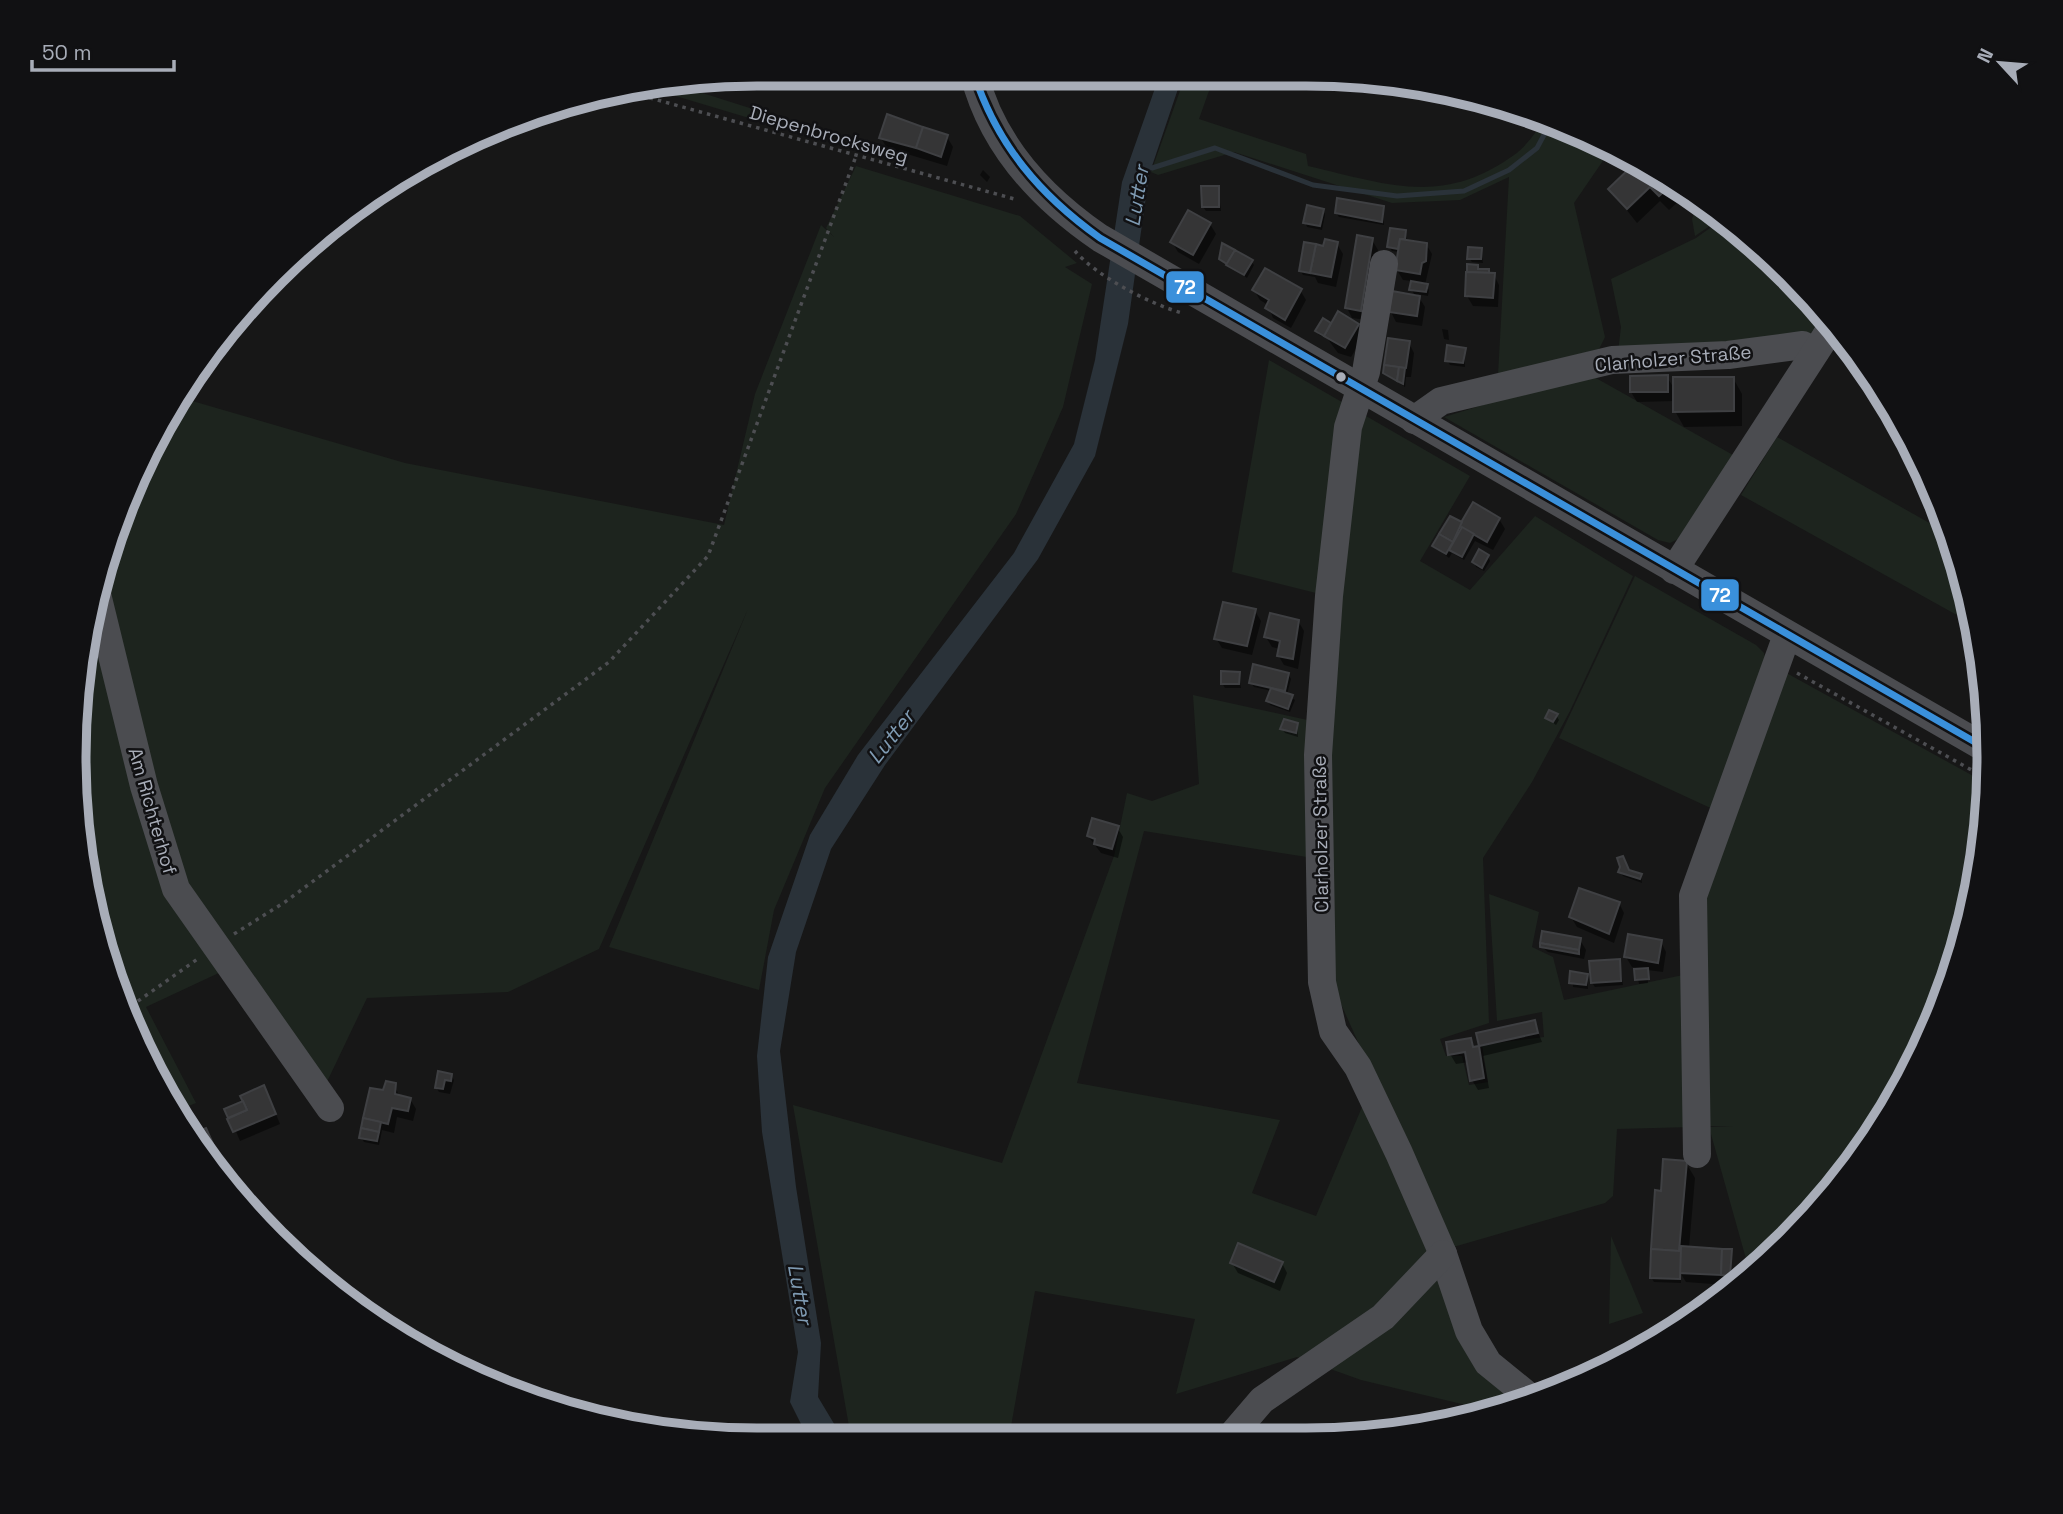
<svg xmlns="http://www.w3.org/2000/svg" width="2063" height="1514" viewBox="0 0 2063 1514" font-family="'Space Grotesk',sans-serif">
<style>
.green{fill:#1d241e}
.water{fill:#2a3239}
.shadow{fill:#0007}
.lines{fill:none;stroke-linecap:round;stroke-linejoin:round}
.stream{stroke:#2a3239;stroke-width:5}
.building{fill:#353536;stroke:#3f4043;stroke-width:2}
.path{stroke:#4d4e52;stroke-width:3.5;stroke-dasharray:3.5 5;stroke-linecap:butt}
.minor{stroke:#4b4c50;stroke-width:28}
.bus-1-casing{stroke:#111113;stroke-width:12}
.bus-1{stroke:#3a90db;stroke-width:7}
.bus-dot{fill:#a8adb8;stroke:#111113;stroke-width:2.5}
.labels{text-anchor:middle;stroke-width:5;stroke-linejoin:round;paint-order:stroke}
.street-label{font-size:19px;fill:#a8adb8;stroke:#111113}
.water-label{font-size:21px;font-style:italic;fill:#7f9bb3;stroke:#111113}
.rim{fill:none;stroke:#a8adb8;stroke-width:9}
.line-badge{stroke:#111113;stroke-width:2.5}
.badge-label{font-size:19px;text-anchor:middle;font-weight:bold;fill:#fff}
</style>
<rect width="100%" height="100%" fill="#171717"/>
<!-- green -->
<g class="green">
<path d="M 1186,74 L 1215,74 L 1199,119 L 1306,154 L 1308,166 C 1387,184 1442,207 1514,155 C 1527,146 1537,130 1546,118 L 1568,126 L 1611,149 L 1574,203 L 1605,337 L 1599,349 L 1498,375 L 1509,177 L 1460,200 L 1392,203 L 1234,152 L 1158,175 L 1151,172 Z"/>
<path d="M 674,84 L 778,117 L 772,125 L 649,88 Z"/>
<path d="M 856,166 L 1020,216 L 1077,263 L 1065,267 L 1092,284 L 1063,407 L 1016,514 L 825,788 L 774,910 L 759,990 L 609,947 L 748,609 L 599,949 L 508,992 L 367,998 L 325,1086 L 238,964 L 146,1007 L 196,1103 L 179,1110 L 125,1018 L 79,846 L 87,624 L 144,455 L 182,398 L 405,463 L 724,525 L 755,394 L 821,225 L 834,237 L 826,228 Z"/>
<path d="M 1699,199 L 1723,217 L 1695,236 L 1692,219 Z"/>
<path d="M 1724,218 L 1757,243 L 1826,317 L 1804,340 L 1618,352 L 1621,327 L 1611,279 L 1696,238 Z"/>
<path d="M 1269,360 L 1470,476 L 1420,561 L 1470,590 L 1535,516 L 1633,576 L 1570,711 L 1532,782 L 1483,858 L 1489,1023 L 1440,1039 L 1446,1056 L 1462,1056 L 1469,1085 L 1488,1082 L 1482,1045 L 1544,1037 L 1542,1012 L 1497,1021 L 1489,894 L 1539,912 L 1532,947 L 1553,957 L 1564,1000 L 1683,975 L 1692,1127 L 1617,1129 L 1613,1196 L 1605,1203 L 1450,1248 L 1333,986 L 1326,755 L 1336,598 L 1232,572 Z"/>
<path d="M 1587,373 L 1733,455 L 1678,539 L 1670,543 L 1658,540 L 1444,417 Z"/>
<path d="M 1777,437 L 1949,534 L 1966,580 L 1973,624 L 1741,495 Z"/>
<path d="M 1635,576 L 1756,645 L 1764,653 L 1767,668 L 1717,811 L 1559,738 Z"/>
<path d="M 1781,670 L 1986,783 L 1984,846 L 1953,976 L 1898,1098 L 1820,1207 L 1750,1273 L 1709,1127 L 1733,1127 L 1708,1126 L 1696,897 Z"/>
<path d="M 1193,695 L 1312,721 L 1313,858 L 1144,831 L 1077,1083 L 1280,1120 L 1252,1193 L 1316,1216 L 1365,1100 L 1514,1402 L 1487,1410 L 1361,1380 L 1297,1357 L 1176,1394 L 1195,1319 L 1035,1291 L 1010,1432 L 1004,1437 L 851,1438 L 793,1105 L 1002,1163 L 1114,856 L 1127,793 L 1152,801 L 1199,784 Z"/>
<path d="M 1611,1236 L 1643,1313 L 1609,1324 Z"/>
</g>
<!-- water -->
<path class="water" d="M 1160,74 L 1183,74 L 1149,175 L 1128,324 L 1095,456 L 1038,559 L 885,765 L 831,849 L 796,952 L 780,1051 L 796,1187 L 821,1343 L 818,1397 L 836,1427 L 839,1438 L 808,1438 L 790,1402 L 798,1352 L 762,1132 L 757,1056 L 768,957 L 810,835 L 858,755 L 1014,553 L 1074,444 L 1095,360 L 1122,182 Z"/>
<!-- shadow -->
<g class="shadow">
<path d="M 947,137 L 953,147 L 947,166 L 887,148 L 881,138 Z"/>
<path d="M 1638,163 L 1665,178 L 1680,200 L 1669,210 L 1660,201 L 1637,223 L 1610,189 Z"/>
<path d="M 983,170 L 990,177 L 987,182 L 980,175 Z"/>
<path d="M 1218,188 L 1221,211 L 1206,211 L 1203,207 Z"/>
<path d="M 1383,208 L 1384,225 L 1339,217 L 1336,213 Z"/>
<path d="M 1323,210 L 1325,215 L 1322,230 L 1307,227 L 1305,222 Z"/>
<path d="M 1210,224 L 1216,234 L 1199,264 L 1178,252 L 1172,242 Z"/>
<path d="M 1405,231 L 1407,241 L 1426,244 L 1432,254 L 1425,285 L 1429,290 L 1428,296 L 1417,294 L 1425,307 L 1422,326 L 1396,322 L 1391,312 L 1416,297 L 1411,289 L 1412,281 L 1403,280 L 1397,270 L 1400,252 L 1392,251 L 1389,247 Z"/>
<path d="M 1372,240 L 1378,250 L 1366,320 L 1352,318 L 1347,308 Z"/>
<path d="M 1337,244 L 1343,254 L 1336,287 L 1318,283 L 1315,277 L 1303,275 L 1300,270 L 1325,248 Z"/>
<path d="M 1481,250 L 1483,263 L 1472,262 L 1469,258 Z"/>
<path d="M 1221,259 L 1251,261 L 1254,265 L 1247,278 Z"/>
<path d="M 1469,266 L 1494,275 L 1499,285 L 1498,307 L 1473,306 L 1467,296 Z"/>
<path d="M 1254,290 L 1300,290 L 1306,300 L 1291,328 L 1273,318 L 1268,305 L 1260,300 Z"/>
<path d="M 1330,324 L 1331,327 L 1358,325 L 1364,335 L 1351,357 L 1338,353 L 1327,338 L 1319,335 L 1317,331 Z"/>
<path d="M 1442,329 L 1448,330 L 1449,340 L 1444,339 Z"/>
<path d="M 1409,343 L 1414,353 L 1411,377 L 1406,377 L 1405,387 L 1385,373 Z"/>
<path d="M 1464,349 L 1465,367 L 1450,365 L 1447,360 Z"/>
<path d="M 1667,377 L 1675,390 L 1733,378 L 1742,394 L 1742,426 L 1684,427 L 1675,411 L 1675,401 L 1637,402 L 1631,392 Z"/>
<path d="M 1499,519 L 1505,529 L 1493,550 L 1475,541 L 1464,560 L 1452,553 L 1449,558 L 1434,546 L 1462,525 Z"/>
<path d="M 1488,556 L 1490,561 L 1484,571 L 1476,567 L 1474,562 Z"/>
<path d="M 1255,611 L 1261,621 L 1252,655 L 1222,648 L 1216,638 Z"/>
<path d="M 1298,621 L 1304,631 L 1298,669 L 1284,665 L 1278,655 L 1280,649 L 1272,647 L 1266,637 Z"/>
<path d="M 1238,673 L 1241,688 L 1225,688 L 1222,683 Z"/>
<path d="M 1288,674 L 1291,679 L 1287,694 L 1295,700 L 1290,712 L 1270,705 L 1268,701 L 1272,691 L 1254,687 L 1251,683 Z"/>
<path d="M 1556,715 L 1559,720 L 1556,725 L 1547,718 Z"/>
<path d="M 1297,725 L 1298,737 L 1285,733 L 1282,728 Z"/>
<path d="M 1117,827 L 1123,837 L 1118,858 L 1101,853 L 1088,836 Z"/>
<path d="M 1629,871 L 1641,875 L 1642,883 L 1623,876 L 1620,872 Z"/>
<path d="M 1619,903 L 1624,913 L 1614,943 L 1577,927 L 1571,917 Z"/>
<path d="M 1580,940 L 1586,950 L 1584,959 L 1548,952 L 1541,946 Z"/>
<path d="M 1661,942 L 1666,952 L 1663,972 L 1647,970 L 1648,983 L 1639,984 L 1636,968 L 1632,967 L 1626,957 Z"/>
<path d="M 1619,960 L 1623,985 L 1595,987 L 1592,983 Z"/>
<path d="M 1572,971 L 1587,973 L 1588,989 L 1573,987 Z"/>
<path d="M 1534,1022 L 1542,1042 L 1483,1056 L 1489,1088 L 1478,1090 L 1472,1080 L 1469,1062 L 1456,1064 L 1450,1054 L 1470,1040 L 1475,1048 L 1481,1047 L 1478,1035 Z"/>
<path d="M 440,1073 L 451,1075 L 454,1080 L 450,1094 L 439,1092 L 436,1087 Z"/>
<path d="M 394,1085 L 400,1097 L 410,1099 L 416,1109 L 413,1121 L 397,1117 L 394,1133 L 382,1130 L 379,1145 L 364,1142 L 361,1137 L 384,1092 Z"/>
<path d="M 269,1097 L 280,1124 L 240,1141 L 227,1110 Z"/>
<path d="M 208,1135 L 215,1151 L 205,1155 L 193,1136 Z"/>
<path d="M 1686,1163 L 1695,1178 L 1689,1248 L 1730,1251 L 1732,1279 L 1726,1279 L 1726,1285 L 1686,1282 L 1681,1274 L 1681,1283 L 1654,1282 L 1651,1277 L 1662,1193 Z"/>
<path d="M 1232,1263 L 1282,1263 L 1287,1273 L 1280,1291 L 1238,1273 Z"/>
</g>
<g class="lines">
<!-- stream -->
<path class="stream" d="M 1147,166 L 1152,168 L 1215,148 L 1313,185 L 1397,196 L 1464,191 L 1509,170 L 1537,148 L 1552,120"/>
</g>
<!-- building -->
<g class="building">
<path d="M 887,114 L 923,127 L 916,148 L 879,138 Z"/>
<path d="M 923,127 L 948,135 L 941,157 L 916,148 Z"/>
<path d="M 1636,162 L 1673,183 L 1659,196 L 1650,187 L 1627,209 L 1608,189 Z"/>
<path d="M 1201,186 L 1219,186 L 1219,207 L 1202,207 Z"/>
<path d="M 1337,198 L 1384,206 L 1382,222 L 1335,213 Z"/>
<path d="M 1307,205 L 1324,209 L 1320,226 L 1303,223 Z"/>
<path d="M 1188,210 L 1211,223 L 1193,255 L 1170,242 Z"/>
<path d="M 1390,228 L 1406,230 L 1405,239 L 1400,239 L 1398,249 L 1387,247 Z"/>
<path d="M 1357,235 L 1373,238 L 1361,311 L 1345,308 Z"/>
<path d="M 1325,239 L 1338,242 L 1331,277 L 1310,273 L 1316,244 L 1323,246 Z"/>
<path d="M 1400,239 L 1427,243 L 1426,261 L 1422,263 L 1420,274 L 1395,270 Z"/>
<path d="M 1304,242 L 1316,244 L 1310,273 L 1299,271 Z"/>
<path d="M 1222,243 L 1235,250 L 1227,264 L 1219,259 Z"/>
<path d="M 1468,247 L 1482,248 L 1481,259 L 1467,259 Z"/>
<path d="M 1235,250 L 1253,260 L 1244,275 L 1226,265 Z"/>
<path d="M 1467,264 L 1478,265 L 1478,269 L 1489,269 L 1489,273 L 1467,272 Z"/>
<path d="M 1265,268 L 1302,289 L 1285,320 L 1265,308 L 1269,300 L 1252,290 Z"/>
<path d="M 1466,272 L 1495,273 L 1493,298 L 1465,296 Z"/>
<path d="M 1411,281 L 1428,284 L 1426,292 L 1409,290 Z"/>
<path d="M 1392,291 L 1420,296 L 1417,316 L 1389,312 Z"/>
<path d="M 1338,311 L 1359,324 L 1345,348 L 1324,336 Z"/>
<path d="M 1323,318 L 1331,323 L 1324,336 L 1315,331 Z"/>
<path d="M 1388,338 L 1410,341 L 1406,368 L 1384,365 Z"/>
<path d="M 1447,345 L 1466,348 L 1463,363 L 1445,361 Z"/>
<path d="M 1384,365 L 1399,367 L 1397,381 L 1383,373 Z"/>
<path d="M 1399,367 L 1405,368 L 1403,384 L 1397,381 Z"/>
<path d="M 1668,375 L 1668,392 L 1630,392 L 1630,376 Z"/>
<path d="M 1673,377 L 1734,377 L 1734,411 L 1673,412 Z"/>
<path d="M 1473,502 L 1500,518 L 1487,542 L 1459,526 Z"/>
<path d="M 1450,516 L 1462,522 L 1453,542 L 1439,534 Z"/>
<path d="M 1462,527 L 1474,534 L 1462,557 L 1449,550 Z"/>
<path d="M 1439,534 L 1453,542 L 1446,554 L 1432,546 Z"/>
<path d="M 1479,549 L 1489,555 L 1482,568 L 1472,562 Z"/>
<path d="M 1223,602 L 1256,609 L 1247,646 L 1214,639 Z"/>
<path d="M 1270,613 L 1299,620 L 1293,659 L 1277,656 L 1280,641 L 1264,637 Z"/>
<path d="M 1253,664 L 1289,673 L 1285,691 L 1249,683 Z"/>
<path d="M 1221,671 L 1240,672 L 1239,684 L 1221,684 Z"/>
<path d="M 1271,688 L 1293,695 L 1288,709 L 1266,701 Z"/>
<path d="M 1549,710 L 1558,714 L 1553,722 L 1545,718 Z"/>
<path d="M 1284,719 L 1298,723 L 1296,733 L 1280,729 Z"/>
<path d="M 1092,818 L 1119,826 L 1112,849 L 1094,844 L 1095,839 L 1087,836 Z"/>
<path d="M 1623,856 L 1629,870 L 1642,874 L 1640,879 L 1618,872 L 1620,867 L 1617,858 Z"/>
<path d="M 1579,888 L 1620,902 L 1609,934 L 1569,917 Z"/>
<path d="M 1542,931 L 1581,938 L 1579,950 L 1540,943 Z"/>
<path d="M 1628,934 L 1662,940 L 1658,963 L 1624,957 Z"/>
<path d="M 1540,943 L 1579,950 L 1579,954 L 1540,947 Z"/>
<path d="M 1620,959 L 1621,981 L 1591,983 L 1589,961 Z"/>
<path d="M 1648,968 L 1649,979 L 1635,980 L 1634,969 Z"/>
<path d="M 1570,971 L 1588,974 L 1586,985 L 1569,983 Z"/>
<path d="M 1535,1020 L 1538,1033 L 1479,1046 L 1476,1033 Z"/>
<path d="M 1471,1038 L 1473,1047 L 1479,1046 L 1484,1078 L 1470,1081 L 1465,1052 L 1448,1055 L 1446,1042 Z"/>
<path d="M 438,1071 L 452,1074 L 451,1081 L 445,1080 L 443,1089 L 435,1088 Z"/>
<path d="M 386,1081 L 396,1083 L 395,1094 L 411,1098 L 408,1111 L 392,1108 L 388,1124 L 363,1118 L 370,1088 L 383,1090 Z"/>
<path d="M 264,1085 L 276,1114 L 233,1132 L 227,1119 L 247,1110 L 240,1096 Z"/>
<path d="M 243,1101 L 247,1110 L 228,1118 L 224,1109 Z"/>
<path d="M 363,1118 L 381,1122 L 379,1132 L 361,1128 Z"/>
<path d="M 206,1128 L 214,1146 L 202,1151 L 192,1134 Z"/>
<path d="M 361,1128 L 379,1132 L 377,1141 L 359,1138 Z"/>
<path d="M 1663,1159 L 1687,1161 L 1679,1251 L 1651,1249 L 1655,1190 L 1661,1191 Z"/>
<path d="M 1238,1243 L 1283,1262 L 1274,1282 L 1230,1263 Z"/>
<path d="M 1681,1246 L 1722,1249 L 1721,1275 L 1679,1273 Z"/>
<path d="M 1681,1246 L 1680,1279 L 1650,1278 L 1651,1249 L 1679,1251 Z"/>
<path d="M 1722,1249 L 1732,1249 L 1730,1276 L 1721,1275 Z"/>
</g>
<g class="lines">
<!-- path -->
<g class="path">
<path d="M 625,91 L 1018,200"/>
<path d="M 1075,251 C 1096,276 1150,304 1182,313"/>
<path d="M 1797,673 L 1986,778"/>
<path d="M 234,934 L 285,902 L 609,662 L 708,556 L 856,156"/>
<path d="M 124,1011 L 199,958"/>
</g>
<!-- minor -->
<g class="minor">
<path d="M 974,74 C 992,145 1040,197 1100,238 L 1987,749"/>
<path d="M 1384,264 L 1366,372 L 1348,427 L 1329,596 L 1318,755 L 1322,982 L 1333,1031 L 1358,1067 L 1399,1153 L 1443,1254 L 1469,1331 L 1488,1363 L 1531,1398"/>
<path d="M 1414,420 L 1441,401 L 1612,360 L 1728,355 L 1803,345 L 1815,352"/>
<path d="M 1674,570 L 1833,325"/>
<path d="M 97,594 L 144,786 L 176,889 L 330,1108"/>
<path d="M 1697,1154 L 1693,896 L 1787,635"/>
<path d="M 1232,1435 L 1262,1400 L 1383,1317 L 1443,1254"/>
</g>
<!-- bus-1 casing -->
<g class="bus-1-casing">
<path id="bus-1" d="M 974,74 C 997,145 1040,195 1100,238 L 1987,749"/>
</g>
<!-- bus-1 -->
<use href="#bus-1" class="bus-1"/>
</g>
<!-- markers -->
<circle class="bus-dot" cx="1341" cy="377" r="6"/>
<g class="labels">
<!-- street labels -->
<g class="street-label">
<text transform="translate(829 134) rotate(16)" y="7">Diepenbrocksweg</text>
<text transform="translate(1673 358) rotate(-5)" y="7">Clarholzer Straße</text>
<text transform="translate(153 811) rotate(74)" y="7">Am Richterhof</text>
<text transform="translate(1320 834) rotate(-91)" y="7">Clarholzer Straße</text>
</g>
<!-- water labels -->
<g class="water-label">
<text transform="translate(1137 196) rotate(-81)" y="7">Lutter</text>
<text transform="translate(891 737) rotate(-52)" y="7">Lutter</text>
<text transform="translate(800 1294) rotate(80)" y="7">Lutter</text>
</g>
</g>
<!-- crop -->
<path d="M0 0H2063V1514H0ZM757 86H1306A671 671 0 0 1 1977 757V757A671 671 0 0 1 1306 1428H757A671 671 0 0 1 86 757V757A671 671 0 0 1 757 86Z" fill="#111113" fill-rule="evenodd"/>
<path class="rim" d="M757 86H1306A671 671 0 0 1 1977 757V757A671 671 0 0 1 1306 1428H757A671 671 0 0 1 86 757V757A671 671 0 0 1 757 86Z"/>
<g class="line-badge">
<rect x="1165" y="270" width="40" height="34" rx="7" fill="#3a90db"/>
<rect x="1700" y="578" width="40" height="34" rx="7" fill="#3a90db"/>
</g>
<g class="badge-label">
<text x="1185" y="294">72</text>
<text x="1720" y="602">72</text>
</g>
<!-- north arrow -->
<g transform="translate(2000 63) rotate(296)" stroke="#111113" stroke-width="5" paint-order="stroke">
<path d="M0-5L12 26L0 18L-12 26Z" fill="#a8adb8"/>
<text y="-10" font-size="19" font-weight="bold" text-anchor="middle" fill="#a8adb8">N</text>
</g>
<!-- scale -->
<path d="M32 60v10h142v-10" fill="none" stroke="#a8adb8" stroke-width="3.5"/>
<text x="42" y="60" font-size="21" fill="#a8adb8" stroke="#111113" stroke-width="5" paint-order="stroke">50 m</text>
</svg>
